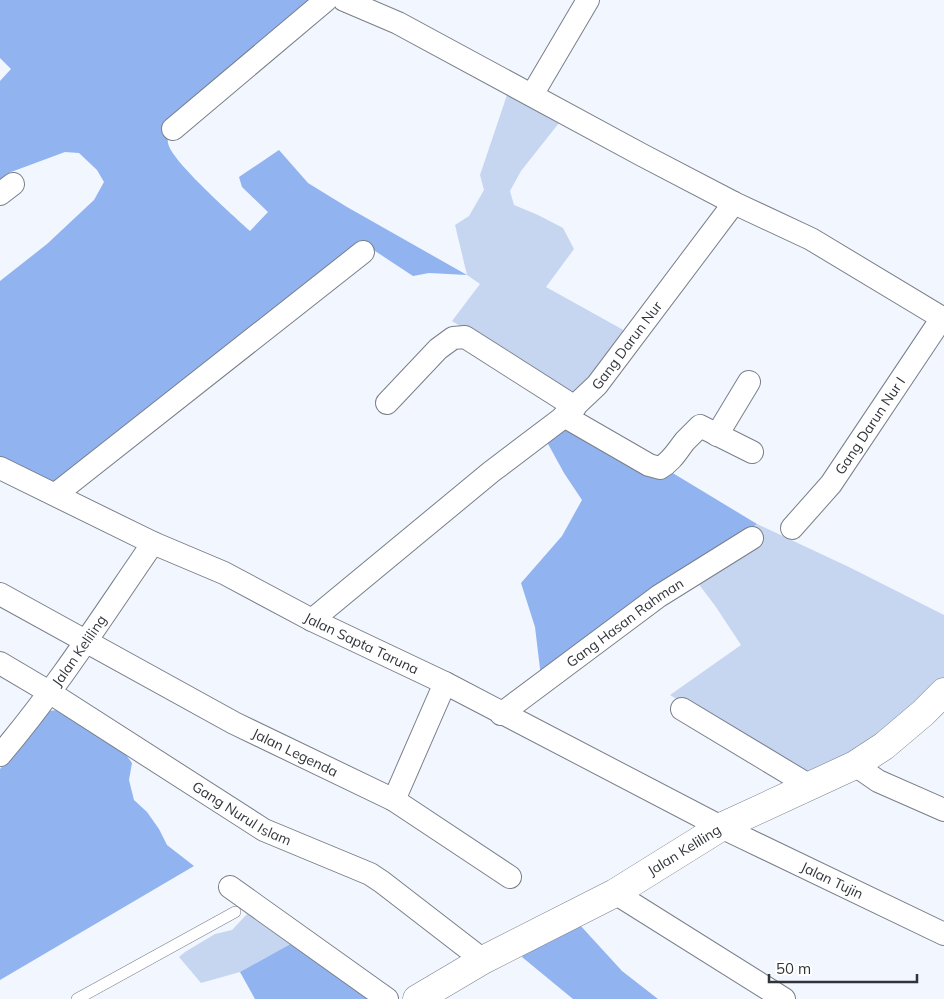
<svg xmlns="http://www.w3.org/2000/svg" width="944" height="999" viewBox="0 0 944 999" font-family="Mulish,sans-serif">
<style>
.green{fill:#c6d6f1}
.forest{fill:#91b3f0}
.lines{fill:none;stroke-linecap:round;stroke-linejoin:round}
.service-casing{stroke:#797f8a;stroke-width:12}
.minor-casing{stroke:#797f8a;stroke-width:24}
.tertiary-casing{stroke:#797f8a;stroke-width:29}
.service{stroke:#fff;stroke-width:11}
.minor{stroke:#fff;stroke-width:22}
.tertiary{stroke:#fff;stroke-width:28}
.labels{text-anchor:middle;stroke-width:4.5;stroke-linejoin:round;paint-order:stroke}
.street-label{font-size:14px;fill:#303338;stroke:#fff}
</style>
<rect width="100%" height="100%" fill="#f2f6fe"/>
<!-- green -->
<g class="green">
<path d="M 508,92 L 559,123 L 521,171 L 510,191 L 514,205 L 538,215 L 563,228 L 574,249 L 546,287 L 627,332 L 578,397 L 505,354 L 452,321 L 480,284 L 467,275 L 455,225 L 469,216 L 484,190 L 480,175 Z"/>
<path d="M 757,524 L 851,568 L 944,615 L 944,683 L 910,716 L 811,779 L 670,695 L 741,645 L 716,607 L 688,570 Z"/>
<path d="M 249,912 L 294,942 L 240,972 L 201,983 L 179,957 L 185,952 L 215,934 L 232,930 Z"/>
</g>
<!-- forest -->
<g class="forest">
<path d="M 0,0 L 318,0 L 170,124 C 169,130 167,137 168,143 C 171,161 235,217 250,231 L 268,212 L 242,187 L 239,177 L 279,150 L 308,183 L 347,207 L 467,275 L 429,273 L 413,276 L 369,247 L 53,484 L 0,461 L 0,281 L 47,244 L 94,200 L 104,182 L 97,170 L 79,153 L 65,152 L 11,172 L 0,180 L 0,81 L 11,69 L 0,58 Z"/>
<path d="M 564,424 L 671,472 L 757,524 L 640,603 L 541,677 L 535,627 L 521,583 L 562,536 L 582,500 L 564,473 L 547,442 Z"/>
<path d="M 57,710 L 121,748 L 132,763 L 129,780 L 134,800 L 147,812 L 159,829 L 167,845 L 194,866 L 0,980 L 0,769 L 49,711 Z"/>
<path d="M 579,924 L 622,971 L 658,999 L 573,999 L 522,957 L 534,941 Z"/>
<path d="M 294,942 L 379,999 L 255,999 L 240,972 Z"/>
</g>
<g class="lines">
<!-- service casing -->
<g class="service-casing">
<path id="service" d="M 77,999 L 235,912"/>
</g>
<!-- minor casing -->
<g class="minor-casing">
<g id="minor">
<path d="M 344,0 L 398,23 L 642,155 L 734,203 L 811,239 L 944,319"/>
<path d="M 532,95 L 588,0"/>
<path d="M 173,129 L 326,0"/>
<path d="M 0,194 L 13,184"/>
<path d="M 387,403 L 438,349 L 453,338 L 465,337 L 575,407"/>
<path d="M 564,416 L 649,465 L 660,468 C 672,461 677,451 685,441 C 690,436 695,431 700,426 L 752,452"/>
<path d="M 717,435 L 749,382"/>
<path id="s1" d="M 0,468 L 153,543 L 224,573 L 312,620 L 445,683 L 721,827 L 944,934"/>
<path d="M 56,494 L 363,252"/>
<path id="s2" d="M 792,528 L 831,484 L 942,318"/>
<path id="s3" d="M 0,594 L 234,723 L 394,800 L 510,877"/>
<path id="s4" d="M 312,620 L 491,472 L 561,419 L 597,385 L 734,203"/>
<path id="s5" d="M 0,663 L 49,692 L 264,830 L 370,874 L 382,882 L 483,960"/>
<path d="M 682,709 L 810,786"/>
<path id="s6" d="M 501,714 L 659,596 L 752,538"/>
<path id="s7" d="M 0,755 C 57,688 104,614 153,543"/>
<path d="M 855,765 L 878,781 L 944,810"/>
<path d="M 394,800 L 445,683"/>
<path d="M 230,887 L 387,999"/>
<path d="M 615,893 L 784,999"/>
</g>
</g>
<!-- tertiary casing -->
<g class="tertiary-casing">
<g id="tertiary">
<path id="s8" d="M 417,999 L 483,960 L 615,893 L 721,827 L 855,765 L 884,746 L 923,713 L 944,692"/>
</g>
</g>
<!-- service -->
<use href="#service" class="service"/>
<!-- minor -->
<use href="#minor" class="minor"/>
<!-- tertiary -->
<use href="#tertiary" class="tertiary"/>
</g>
<g class="labels">
<!-- street labels -->
<g class="street-label">
<text dy="5" stroke="none"><textPath href="#s4" startOffset="419">Gang Darun Nur</textPath></text>
<text dy="5" stroke="none"><textPath href="#s2" startOffset="129">Gang Darun Nur I</textPath></text>
<text dy="5" stroke="none"><textPath href="#s6" startOffset="154">Gang Hasan Rahman</textPath></text>
<text dy="5" stroke="none"><textPath href="#s1" startOffset="402">Jalan Sapta Taruna</textPath></text>
<text dy="5" stroke="none"><textPath href="#s7" startOffset="131">Jalan Keliling</textPath></text>
<text dy="5" stroke="none"><textPath href="#s3" startOffset="335">Jalan Legenda</textPath></text>
<text dy="5" stroke="none"><textPath href="#s5" startOffset="285">Gang Nurul Islam</textPath></text>
<text dy="5" stroke="none"><textPath href="#s8" startOffset="306">Jalan Keliling</textPath></text>
<text dy="5" stroke="none"><textPath href="#s1" startOffset="929">Jalan Tujin</textPath></text>
</g>
</g>
<!-- scale -->
<path d="M769 974v8h148v-8" fill="none" stroke="#303338" stroke-width="2.5"/>
<text x="776" y="974" font-size="15" fill="#303338" stroke="#ffffff" stroke-width="4" paint-order="stroke">50 m</text>
</svg>
